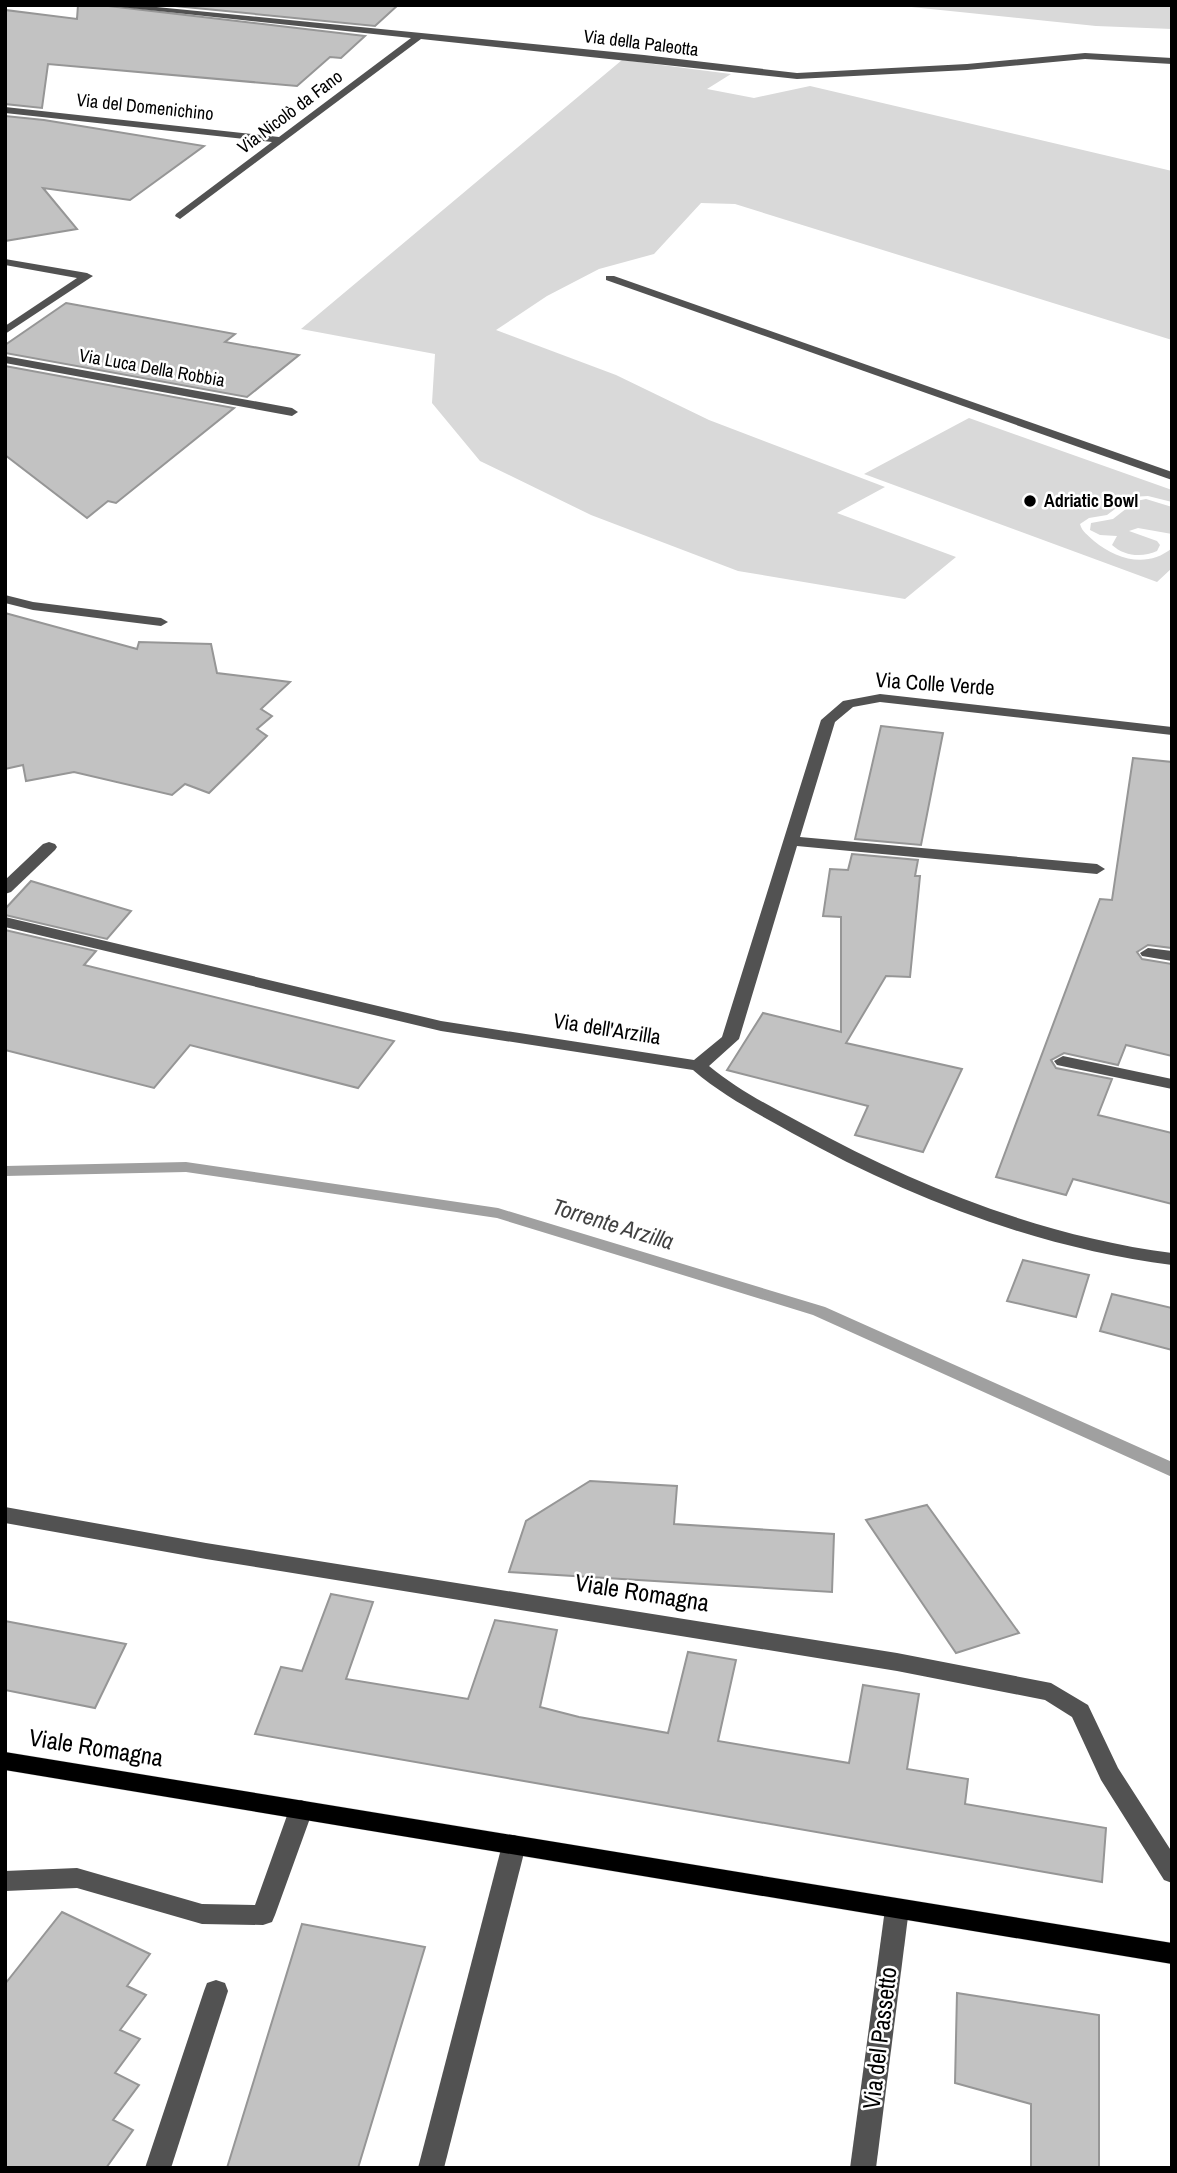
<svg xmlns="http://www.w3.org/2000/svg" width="1177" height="2173" viewBox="0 0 1177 2173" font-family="'Archivo Narrow',sans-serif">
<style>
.green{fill:#d9d9d9}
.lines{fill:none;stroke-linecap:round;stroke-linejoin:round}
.stream{fill:#a0a0a0;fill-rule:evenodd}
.building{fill:#c2c2c2;stroke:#969696;stroke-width:2}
.major-casing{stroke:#dbdbdb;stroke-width:1}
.minor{fill:#525252;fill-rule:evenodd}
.major{fill:#000;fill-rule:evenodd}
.poi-dot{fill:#000;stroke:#fff;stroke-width:2.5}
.labels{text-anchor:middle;stroke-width:5;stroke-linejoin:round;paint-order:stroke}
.far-street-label{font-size:18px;fill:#000;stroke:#fff}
.far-poi-label{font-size:18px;font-weight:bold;fill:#000;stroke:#fff;text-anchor:start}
.street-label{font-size:21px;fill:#000;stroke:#fff}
.water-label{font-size:23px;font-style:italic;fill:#414141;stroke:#fff}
.near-street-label{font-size:24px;fill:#000;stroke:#fff}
</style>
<rect width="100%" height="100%" fill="#fff"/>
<!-- green -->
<g class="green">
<path d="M 892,5 L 1172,5 L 1172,29 L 1096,26 Z"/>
<path d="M 622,60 L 731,74 L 707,89 L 754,98 L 810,86 L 1172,171 L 1172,340 L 735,204 L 701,203 L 654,254 L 599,269 L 547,296 L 496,330 L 616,375 L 709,420 L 885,487 L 837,513 L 956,557 L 905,599 L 738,571 L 591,515 L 480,461 L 432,403 L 435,354 L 301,329 Z"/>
<path d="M 969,418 L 1172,490 L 1172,502 L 1148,496 L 1131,497 L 1107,515 L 1089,518 L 1080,524 C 1082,532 1088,535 1094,541 C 1116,559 1147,569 1172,548 L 1172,568 L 1157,582 L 864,474 Z"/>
<path d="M 1146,499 L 1172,507 L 1172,534 L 1138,528 L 1129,531 L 1157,541 L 1160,545 L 1157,551 C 1142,558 1124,556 1112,545 L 1117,536 L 1100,535 L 1090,530 L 1091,523 L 1113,519 L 1136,501 Z"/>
</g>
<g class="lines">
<!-- stream -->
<path class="stream" d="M 186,1162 L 498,1208 L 825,1307 L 1172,1462 L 1172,1477 L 813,1315 L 497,1218 L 186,1172 L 5,1176 L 5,1166 Z"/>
</g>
<!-- building -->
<g class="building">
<path d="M 78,5 L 100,5 L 365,36 L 341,58 L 330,57 L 297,86 L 48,64 L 42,108 L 5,104 L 5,10 L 77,19 Z"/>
<path d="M 165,5 L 398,5 L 375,26 Z"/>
<path d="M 5,116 L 44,120 L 204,146 L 130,200 L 43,188 L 77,229 L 5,241 Z"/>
<path d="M 66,303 L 235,334 L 225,342 L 299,355 L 247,397 L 5,353 L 5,345 Z"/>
<path d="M 5,366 L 234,408 L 116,503 L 108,501 L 87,518 L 5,455 Z"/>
<path d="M 5,613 L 137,649 L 139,642 L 211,644 L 217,673 L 290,682 L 261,709 L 272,716 L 257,729 L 267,736 L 209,793 L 185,784 L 172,795 L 74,772 L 26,781 L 23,765 L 5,769 Z"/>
<path d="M 881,726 L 943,733 L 921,845 L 855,839 Z"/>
<path d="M 1133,758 L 1172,762 L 1172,948 L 1148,945 L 1137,952 L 1142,959 L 1172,964 L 1172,1056 L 1126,1045 L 1118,1065 L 1064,1053 L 1051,1060 L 1056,1068 L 1112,1079 L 1098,1115 L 1172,1133 L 1172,1204 L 1073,1179 L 1066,1195 L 996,1177 L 1100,899 L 1112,900 Z"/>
<path d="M 852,854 L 918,860 L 915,876 L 920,876 L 910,977 L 886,976 L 846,1043 L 962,1069 L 923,1152 L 855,1135 L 868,1106 L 727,1070 L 763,1013 L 841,1032 L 841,917 L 823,916 L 830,869 L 848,870 Z"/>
<path d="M 31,881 L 131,911 L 107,939 L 5,915 L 5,909 Z"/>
<path d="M 5,930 L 96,951 L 84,965 L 394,1041 L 358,1088 L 190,1045 L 154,1088 L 5,1050 Z"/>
<path d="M 1023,1260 L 1089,1275 L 1076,1317 L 1007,1301 Z"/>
<path d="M 1112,1294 L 1172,1308 L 1172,1350 L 1100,1331 Z"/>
<path d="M 590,1481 L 677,1486 L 674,1524 L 834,1534 L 832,1592 L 509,1572 L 526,1521 Z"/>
<path d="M 927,1505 L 1019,1633 L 956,1653 L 866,1520 Z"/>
<path d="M 331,1594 L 373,1602 L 346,1679 L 468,1699 L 495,1620 L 557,1630 L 540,1707 L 579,1717 L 668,1733 L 688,1652 L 736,1660 L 718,1741 L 849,1763 L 863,1685 L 919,1694 L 907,1769 L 968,1779 L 965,1804 L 1106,1828 L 1102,1882 L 255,1734 L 281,1667 L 302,1671 Z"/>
<path d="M 5,1621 L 126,1644 L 95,1708 L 5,1690 Z"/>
<path d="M 62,1912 L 150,1954 L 127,1986 L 146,1995 L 120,2030 L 140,2039 L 115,2073 L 139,2085 L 113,2120 L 133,2130 L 106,2168 L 5,2168 L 5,1984 Z"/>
<path d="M 302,1924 L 425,1947 L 358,2168 L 227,2168 Z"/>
<path d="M 957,1993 L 1099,2015 L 1099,2168 L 1031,2168 L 1031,2104 L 955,2083 Z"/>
</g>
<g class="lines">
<!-- major casing -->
<g class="major-casing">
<path id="major" d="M 5,1752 L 1172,1943 L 1172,1964 L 5,1770 Z"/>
</g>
<!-- minor -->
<g class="minor">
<path d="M 102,5 L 136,5 L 644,55 L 797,73 L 967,64 L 1085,53 L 1172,58 L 1172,64 L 1085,59 L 967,70 L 797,79 L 421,39 L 180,219 L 175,216 L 176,214 L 272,142 L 5,113 L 5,107 L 279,137 L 411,38 Z"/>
<path d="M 5,259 L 87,273 L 93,276 L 5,334 L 5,326 L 77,278 L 5,265 Z"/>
<path d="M 606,276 L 614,276 L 1172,472 L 1172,480 L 606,280 Z"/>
<path d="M 5,356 L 292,408 L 298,412 L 292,416 L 5,363 Z"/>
<path d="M 5,595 L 33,602 L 161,618 L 168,622 L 161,626 L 33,610 L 5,603 Z"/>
<path d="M 880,694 L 1172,727 L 1172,735 L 880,702 L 853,707 L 835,722 L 800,837 L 1097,864 L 1105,869 L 1097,874 L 797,846 L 739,1039 L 709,1066 C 738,1090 770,1106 803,1124 C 918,1187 1042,1236 1172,1253 L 1172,1265 C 1038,1248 909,1198 792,1133 C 757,1113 723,1096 693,1070 L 441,1031 L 5,927 L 5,917 L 441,1021 L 694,1060 L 722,1037 L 821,720 L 843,701 Z"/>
<path d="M 49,842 L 55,844 L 57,847 L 55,850 L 11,892 L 5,894 L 5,880 L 43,844 Z"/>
<path d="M 1148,948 L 1172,951 L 1172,961 L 1142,956 L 1140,953 Z"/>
<path d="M 1063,1056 L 1172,1079 L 1172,1089 L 1057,1065 L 1054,1061 Z"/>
<path d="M 5,1507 L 206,1543 L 897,1653 L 1051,1683 L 1088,1705 L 1118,1768 L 1172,1852 L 1172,1883 L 1164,1880 L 1101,1780 L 1072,1717 L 1045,1700 L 897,1671 L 206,1559 L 5,1523 Z"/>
<path d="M 301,1800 L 309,1803 L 313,1810 L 275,1915 L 272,1922 L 263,1925 L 202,1924 L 77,1888 L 5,1891 L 5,1871 L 77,1868 L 202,1904 L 255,1905 L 289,1810 L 293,1803 Z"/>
<path d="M 514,1835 L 522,1838 L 526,1845 L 444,2168 L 418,2168 L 502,1845 L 506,1838 Z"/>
<path d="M 897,1899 L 905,1902 L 909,1909 L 876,2168 L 850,2168 L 885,1909 L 889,1902 Z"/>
<path d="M 216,1980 L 225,1983 L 228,1991 L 171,2168 L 145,2168 L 204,1991 L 207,1983 Z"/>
</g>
<!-- major -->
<use href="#major" class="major"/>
</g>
<!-- markers -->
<circle class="poi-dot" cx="1030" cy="501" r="7"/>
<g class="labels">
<!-- far-street labels -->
<g class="far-street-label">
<text transform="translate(641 43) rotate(7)" y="6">Via della Paleotta</text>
<text transform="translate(145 107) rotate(6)" y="6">Via del Domenichino</text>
<text transform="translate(290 112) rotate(-37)" y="6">Via Nicolò da Fano</text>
<text transform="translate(152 368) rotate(10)" y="6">Via Luca Della Robbia</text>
</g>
<!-- far-poi labels -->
<g class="far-poi-label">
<text x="1044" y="507">Adriatic Bowl</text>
</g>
<!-- street labels -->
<g class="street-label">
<text transform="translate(935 684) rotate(4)" y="7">Via Colle Verde</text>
<text transform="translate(607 1029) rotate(9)" y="7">Via dell'Arzilla</text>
</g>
<!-- water labels -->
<g class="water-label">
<text transform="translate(613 1224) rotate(17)" y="8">Torrente Arzilla</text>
</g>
<!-- near-street labels -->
<g class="near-street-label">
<text transform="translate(642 1593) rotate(9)" y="8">Viale Romagna</text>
<text transform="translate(96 1748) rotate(9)" y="8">Viale Romagna</text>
<text transform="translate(880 2038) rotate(-83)" y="8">Via del Passetto</text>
</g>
</g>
<!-- border -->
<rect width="1177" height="2173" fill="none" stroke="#000000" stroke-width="14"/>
</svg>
